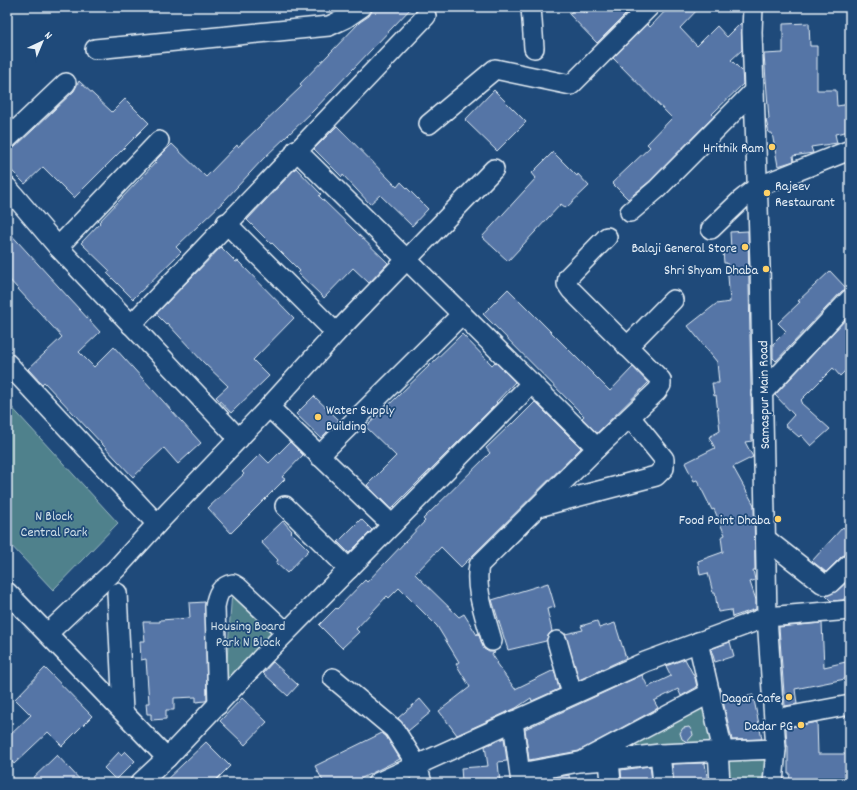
<svg xmlns="http://www.w3.org/2000/svg" width="857" height="790" viewBox="0 0 857 790" font-family="Dekko,sans-serif">
<style>
.green{fill:#50818c;stroke:#9cb9c2}
.building{fill:#5575a6;stroke:#e8f1f8}
.lines{fill:none;stroke-linecap:round;stroke-linejoin:round}
.minor-casing{stroke:#e8f1f8;stroke-width:22}
.minor{stroke:#1f4a7a;stroke-width:19}
.poi-dot{fill:#ffd166;stroke:#1f4a7a;stroke-width:1.5}
.labels{text-anchor:middle;stroke-width:3.5;stroke-linejoin:round;paint-order:stroke}
.poi-label{font-size:14px;fill:#e8f1f8;stroke:#1f4a7a;text-anchor:end}
.street-label{font-size:14px;fill:#e8f1f8;stroke:#1f4a7a}
.park-label{font-size:14px;fill:#d1e0e8;stroke:#1f4a7a}
</style>
<rect width="100%" height="100%" fill="#1f4a7a"/>
<filter id="ink" filterUnits="userSpaceOnUse"><feTurbulence type="fractalNoise" baseFrequency=".025" numOctaves="2"/><feDisplacementMap in="SourceGraphic" scale="8" xChannelSelector="R" yChannelSelector="G"/><feConvolveMatrix kernelMatrix="1 2 1 2 8 2 1 2 1" color-interpolation-filters="sRGB"/></filter>
<g filter="url(#ink)">
<!-- green -->
<g class="green">
<path d="M 7,402 L 118,523 L 53,590 L 7,541 Z"/>
<path d="M 232,591 L 275,631 L 225,687 Z"/>
<path d="M 707,699 L 720,749 L 613,748 Z"/>
<path d="M 767,760 L 765,783 L 729,783 L 727,761 Z"/>
</g>
<!-- building -->
<g class="building">
<path d="M 374,7 L 412,7 L 313,111 L 263,159 L 224,201 L 176,247 L 181,252 L 133,299 L 107,273 L 110,271 L 81,243 L 100,223 L 99,222 L 157,161 L 156,160 L 172,144 L 206,177 L 237,145 L 238,147 L 302,86 L 300,84 L 360,22 L 369,16 Z"/>
<path d="M 577,7 L 579,7 L 585,14 L 592,7 L 631,7 L 632,8 L 597,43 L 569,14 Z"/>
<path d="M 669,7 L 700,7 L 680,28 L 697,46 L 717,26 L 727,37 L 741,23 L 742,50 L 731,60 L 742,71 L 743,84 L 712,114 L 714,116 L 650,181 L 628,199 L 612,183 L 650,147 L 647,144 L 672,118 L 613,58 L 647,24 L 650,27 Z"/>
<path d="M 809,23 L 810,46 L 817,46 L 817,90 L 836,90 L 837,106 L 850,104 L 850,131 L 835,134 L 837,143 L 811,147 L 813,153 L 793,156 L 794,161 L 778,166 L 772,133 L 769,133 L 766,120 L 769,119 L 764,54 L 783,53 L 783,24 Z"/>
<path d="M 79,81 L 112,112 L 125,99 L 149,123 L 74,198 L 43,167 L 25,184 L 7,166 L 7,152 L 15,147 L 74,91 Z"/>
<path d="M 494,90 L 526,122 L 497,151 L 465,120 Z"/>
<path d="M 337,126 L 397,187 L 401,182 L 428,209 L 412,226 L 380,195 L 370,204 L 343,175 L 342,177 L 314,149 Z"/>
<path d="M 553,152 L 577,176 L 578,174 L 589,186 L 566,208 L 561,204 L 508,261 L 482,237 L 536,178 L 532,173 Z"/>
<path d="M 296,168 L 321,194 L 319,196 L 388,263 L 369,283 L 353,268 L 324,298 L 298,273 L 300,271 L 272,243 L 271,244 L 247,220 Z"/>
<path d="M 7,230 L 100,332 L 79,352 L 94,367 L 114,347 L 201,443 L 178,464 L 164,448 L 133,477 L 44,382 L 42,384 L 28,369 L 62,337 L 7,277 Z"/>
<path d="M 748,231 L 752,441 L 745,442 L 753,457 L 733,467 L 754,505 L 755,570 L 753,570 L 755,580 L 750,582 L 756,600 L 756,609 L 732,617 L 731,610 L 718,612 L 715,593 L 713,593 L 708,573 L 700,575 L 698,561 L 723,552 L 721,537 L 725,535 L 714,509 L 712,510 L 697,480 L 694,481 L 685,463 L 715,448 L 709,437 L 720,431 L 716,395 L 714,396 L 712,383 L 719,383 L 717,362 L 688,326 L 716,304 L 730,302 L 727,263 L 724,263 L 723,251 L 731,250 L 730,232 Z"/>
<path d="M 221,247 L 236,262 L 238,261 L 294,318 L 253,360 L 269,376 L 231,413 L 216,397 L 228,386 L 203,362 L 167,323 L 166,324 L 156,314 Z"/>
<path d="M 830,271 L 847,289 L 842,291 L 776,361 L 773,358 L 773,344 L 786,331 L 778,323 L 800,302 L 798,301 Z"/>
<path d="M 508,289 L 610,391 L 633,367 L 648,383 L 597,433 L 582,418 L 584,416 L 483,314 Z"/>
<path d="M 846,319 L 850,324 L 850,366 L 840,376 L 833,368 L 801,400 L 802,401 L 801,403 L 830,429 L 811,446 L 801,435 L 799,437 L 785,425 L 794,415 L 775,395 Z"/>
<path d="M 462,334 L 492,365 L 495,362 L 515,382 L 496,402 L 497,403 L 391,509 L 367,485 L 396,456 L 366,427 Z"/>
<path d="M 314,396 L 339,420 L 321,438 L 296,414 Z"/>
<path d="M 535,402 L 581,448 L 461,567 L 441,547 L 415,574 L 459,617 L 464,614 L 477,635 L 478,633 L 484,649 L 489,652 L 494,652 L 495,653 L 492,654 L 497,662 L 496,663 L 515,689 L 554,670 L 559,689 L 532,701 L 531,698 L 516,708 L 457,735 L 439,711 L 470,687 L 456,664 L 459,662 L 437,626 L 399,588 L 389,598 L 387,596 L 356,629 L 359,632 L 342,648 L 319,625 L 336,608 L 337,609 L 365,580 L 367,582 L 425,521 L 423,519 L 490,453 L 486,448 L 512,423 L 513,424 Z"/>
<path d="M 290,442 L 303,455 L 282,477 L 285,479 L 231,533 L 208,508 L 244,474 L 242,472 L 260,454 L 269,463 Z"/>
<path d="M 361,519 L 372,530 L 349,553 L 338,542 Z"/>
<path d="M 283,521 L 292,531 L 291,532 L 309,550 L 287,573 L 276,563 L 278,560 L 261,542 Z"/>
<path d="M 843,527 L 850,534 L 850,553 L 842,556 L 826,572 L 812,561 Z"/>
<path d="M 850,579 L 850,592 L 843,600 L 831,601 L 826,596 L 837,591 Z"/>
<path d="M 548,583 L 555,607 L 547,609 L 552,631 L 549,634 L 546,641 L 508,650 L 492,600 Z"/>
<path d="M 205,602 L 207,700 L 205,701 L 196,702 L 196,697 L 174,698 L 174,710 L 166,710 L 166,719 L 151,720 L 151,714 L 147,714 L 146,703 L 149,703 L 146,659 L 141,660 L 140,641 L 145,641 L 143,622 L 160,622 L 160,620 L 190,618 L 189,603 Z"/>
<path d="M 597,621 L 599,628 L 615,623 L 626,658 L 579,680 L 565,634 L 583,630 L 581,626 Z"/>
<path d="M 822,623 L 824,667 L 850,661 L 850,678 L 795,689 L 797,704 L 785,706 L 779,627 Z"/>
<path d="M 730,642 L 734,656 L 715,662 L 711,649 Z"/>
<path d="M 685,659 L 695,678 L 697,687 L 681,696 L 678,689 L 654,701 L 658,708 L 579,751 L 529,760 L 525,729 L 642,675 L 648,687 L 671,676 L 666,666 Z"/>
<path d="M 273,662 L 298,685 L 288,696 L 263,673 Z"/>
<path d="M 45,668 L 92,716 L 62,746 L 48,732 L 14,764 L 7,756 L 7,738 L 31,715 L 15,699 Z"/>
<path d="M 753,695 L 762,739 L 732,740 L 723,701 Z"/>
<path d="M 242,698 L 267,722 L 245,745 L 220,721 Z"/>
<path d="M 420,699 L 431,712 L 408,731 L 398,718 Z"/>
<path d="M 817,722 L 818,754 L 850,754 L 850,783 L 789,783 L 790,773 L 788,773 L 788,746 L 787,746 L 786,728 Z"/>
<path d="M 689,727 L 692,731 L 693,735 L 687,742 L 682,739 L 680,733 L 683,728 Z"/>
<path d="M 382,733 L 386,736 L 400,759 L 352,783 L 324,783 L 315,766 Z"/>
<path d="M 504,738 L 507,761 L 498,762 L 500,783 L 490,783 L 489,779 L 462,781 L 461,768 L 488,766 L 485,746 Z"/>
<path d="M 206,742 L 230,766 L 213,783 L 163,783 Z"/>
<path d="M 125,751 L 135,761 L 116,780 L 104,768 L 119,752 L 121,755 Z"/>
<path d="M 57,755 L 83,783 L 28,783 Z"/>
<path d="M 705,763 L 708,783 L 674,783 L 672,764 Z"/>
<path d="M 650,766 L 652,781 L 622,783 L 621,770 Z"/>
<path d="M 569,775 L 570,783 L 532,783 L 532,782 Z"/>
</g>
<g class="lines">
<!-- minor casing -->
<g class="minor-casing">
<g id="minor">
<path d="M 531,7 L 534,48"/>
<path d="M 753,7 L 752,32 L 760,265 L 767,617 L 776,749 L 773,783"/>
<path d="M 95,49 L 329,26 L 346,18 L 362,7"/>
<path d="M 429,124 L 495,69 L 571,85 L 649,7"/>
<path d="M 7,139 L 66,83"/>
<path d="M 296,150 L 597,448"/>
<path d="M 7,187 L 58,247 L 239,439"/>
<path d="M 630,212 L 657,189 L 754,91"/>
<path d="M 226,223 L 336,333"/>
<path d="M 711,229 L 741,200 L 757,187 L 850,150"/>
<path d="M 58,247 L 159,141"/>
<path d="M 131,325 L 426,16"/>
<path d="M 627,347 L 673,300"/>
<path d="M 7,363 L 157,524"/>
<path d="M 762,393 L 850,299"/>
<path d="M 269,407 L 392,525"/>
<path d="M 319,456 L 462,314"/>
<path d="M 285,506 L 349,569"/>
<path d="M 538,507 L 656,476 L 664,468 L 664,459 L 630,417"/>
<path d="M 766,539 L 822,583 L 826,585 L 830,583 L 850,564"/>
<path d="M 7,592 L 167,758"/>
<path d="M 117,593 L 123,711"/>
<path d="M 48,633 L 116,569 L 157,524 L 269,407 L 336,333 L 494,169"/>
<path d="M 492,641 C 486,618 474,589 479,565 L 597,448 L 657,391 L 661,385 L 661,380 L 571,290 L 567,284 L 568,277 L 607,237"/>
<path d="M 557,641 L 572,694"/>
<path d="M 698,642 L 723,751"/>
<path d="M 333,678 L 394,729 L 417,765 L 422,783"/>
<path d="M 218,705 L 215,607 C 217,595 220,586 233,584 L 238,587 L 286,632"/>
<path d="M 775,719 L 850,705"/>
<path d="M 513,721 L 521,783"/>
<path d="M 718,751 L 720,783"/>
<path d="M 660,754 L 663,783"/>
<path d="M 586,759 L 710,693"/>
<path d="M 609,760 L 611,783"/>
<path d="M 520,773 L 579,762 L 609,760 L 660,754 L 776,749"/>
<path d="M 140,783 L 167,758 L 269,650 L 532,383"/>
<path d="M 377,783 L 645,662 L 767,617 L 850,610"/>
</g>
</g>
<!-- minor -->
<use href="#minor" class="minor"/>
</g>
</g>
<!-- markers -->
<g class="poi-dot">
<circle cx="772" cy="147" r="4"/>
<circle cx="767" cy="193" r="4"/>
<circle cx="745" cy="247" r="4"/>
<circle cx="766" cy="269" r="4"/>
<circle cx="318" cy="417" r="4"/>
<circle cx="778" cy="519" r="4"/>
<circle cx="789" cy="697" r="4"/>
<circle cx="801" cy="725" r="4"/>
</g>
<g class="labels">
<!-- poi labels -->
<g class="poi-label">
<text x="764" y="152">Hrithik Ram</text>
<text x="775" y="190" text-anchor="start">Rajeev<tspan x="775" dy="16">Restaurant</tspan></text>
<text x="737" y="252">Balaji General Store</text>
<text x="758" y="274">Shri Shyam Dhaba</text>
<text x="326" y="414" text-anchor="start">Water Supply<tspan x="326" dy="16">Building</tspan></text>
<text x="770" y="524">Food Point Dhaba</text>
<text x="781" y="702">Dagar Cafe</text>
<text x="793" y="730">Dadar PG</text>
</g>
<!-- street labels -->
<g class="street-label">
<text transform="translate(763 395) rotate(-91)" y="5">Samaspur Main Road</text>
</g>
<!-- park labels -->
<g class="park-label">
<text x="54" y="520">N Block<tspan x="54" dy="16">Central Park</tspan></text>
<text x="248" y="630">Housing Board<tspan x="248" dy="16">Park N Block</tspan></text>
</g>
</g>
<!-- margin -->
<rect width="857" height="790" fill="none" stroke="#1f4a7a" stroke-width="24"/>
<rect x="12" y="12" width="833" height="766" fill="none" stroke="#e8f1f8" stroke-width="1.5" filter="url(#ink)"/>
<!-- north arrow -->
<g transform="translate(42 42) rotate(44)" stroke="#1f4a7a" stroke-width="3" paint-order="stroke">
<path d="M0-3L7 15L0 10L-7 15Z" fill="#e8f1f8"/>
<text y="-6" font-size="11" font-weight="bold" text-anchor="middle" fill="#e8f1f8">N</text>
</g>
</svg>
